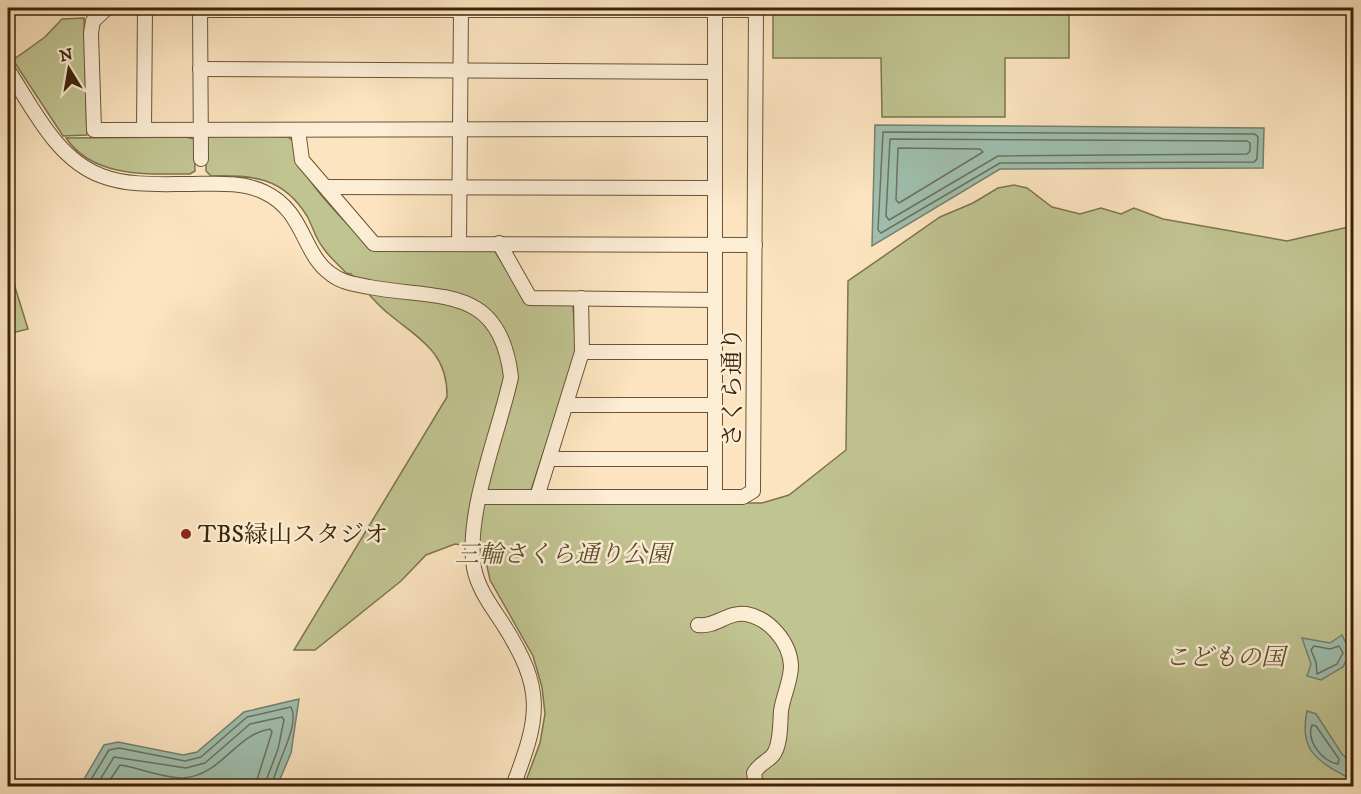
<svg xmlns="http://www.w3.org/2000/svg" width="1361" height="794" viewBox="0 0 1361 794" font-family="'IM FELL DW Pica','Noto Serif JP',serif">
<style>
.green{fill:#c0c491;stroke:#7e744d;stroke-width:1.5}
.water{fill:#9fbfaf;stroke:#77816d;stroke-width:1.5}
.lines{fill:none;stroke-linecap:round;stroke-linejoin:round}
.shore{stroke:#6d725c;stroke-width:1.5}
.street-casing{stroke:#6b5436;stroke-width:16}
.street{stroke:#fcedd5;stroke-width:14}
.poi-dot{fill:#8f2418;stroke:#fcedd5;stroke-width:2}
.labels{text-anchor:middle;stroke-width:5;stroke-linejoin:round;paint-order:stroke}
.street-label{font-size:24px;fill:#3b2409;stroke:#fcedd5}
.poi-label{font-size:24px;fill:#3b2409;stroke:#fcedd5;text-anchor:start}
.park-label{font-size:24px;font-style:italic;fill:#5c4c2b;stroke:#fcedd5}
</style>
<rect width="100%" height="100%" fill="#fbe4bf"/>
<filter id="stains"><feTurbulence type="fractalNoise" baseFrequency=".00333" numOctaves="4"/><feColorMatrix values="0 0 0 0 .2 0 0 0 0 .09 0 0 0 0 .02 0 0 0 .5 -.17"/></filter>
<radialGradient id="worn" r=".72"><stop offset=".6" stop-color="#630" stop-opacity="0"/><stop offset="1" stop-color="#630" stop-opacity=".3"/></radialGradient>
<!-- green -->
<g class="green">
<path d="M 773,8 L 1069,8 L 1069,58 L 1005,58 L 1005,117 L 882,117 L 881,58 L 773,58 Z"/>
<path d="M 84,18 L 87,135 L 63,136 L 13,60 L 45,37 L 62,19 Z"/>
<path d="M 213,134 L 288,137 L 293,141 C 295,176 349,225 373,250 L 494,250 L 527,303 L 573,305 L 576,355 L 527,502 L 762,503 L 789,495 L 846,450 L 848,281 L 940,217 L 973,203 L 998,188 L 1014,185 L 1027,188 L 1052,207 L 1080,214 L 1101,208 L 1121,214 L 1134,208 L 1163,219 L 1287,241 L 1353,226 L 1353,786 L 524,786 L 540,743 L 545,714 L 542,687 L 533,656 L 490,580 L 483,548 L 455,544 L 426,555 L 401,581 L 315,650 L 294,650 L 447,397 C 448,352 419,339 389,314 C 375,303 363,287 351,274 L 346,273 C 339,265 330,258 324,249 C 316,240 313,227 307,216 C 283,177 253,175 211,176 L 206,171 L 206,140 Z"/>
<path d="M 186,137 L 194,139 L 195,171 L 190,174 C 148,174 93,178 66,138 Z"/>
<path d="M 10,271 L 28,329 L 8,334 L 8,272 Z"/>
</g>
<!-- water -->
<g class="water">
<path d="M 875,125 L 1264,128 L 1263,168 L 1000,169 L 872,246 Z"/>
<path d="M 1342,635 L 1350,652 L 1343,667 L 1321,680 L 1307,676 L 1311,664 L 1302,638 L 1330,643 Z"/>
<path d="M 299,699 L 291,753 L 277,786 L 80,786 L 104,745 L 118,742 L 183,755 L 197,752 L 244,712 Z"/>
<path d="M 1307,711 L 1316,714 L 1342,754 L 1353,764 L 1347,777 C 1315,760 1299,749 1307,711 Z"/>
</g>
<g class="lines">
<!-- shore -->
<g class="shore">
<path d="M 883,132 L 1255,134 L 1258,137 L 1257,159 L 1254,162 L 1000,163 L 881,233 L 878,230 Z"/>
<path d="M 890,139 L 1247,141 L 1250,143 L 1250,151 L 1247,154 L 998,156 L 889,220 L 886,216 Z"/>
<path d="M 898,148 L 980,149 L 983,152 L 899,203 L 896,200 Z"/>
<path d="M 1314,646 L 1330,649 L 1339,646 L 1343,653 L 1337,664 L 1317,674 L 1316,662 L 1311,650 Z"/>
<path d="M 1312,725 L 1316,726 L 1339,759 L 1338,764 C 1322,761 1306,741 1312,725 Z"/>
<path d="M 87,786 L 109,750 L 119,748 L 185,761 L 201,757 L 247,717 L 291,707 C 301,725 274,767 272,786"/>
<path d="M 96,786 L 114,757 L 186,768 L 205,763 L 250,724 L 282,717 L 284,720 L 278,749 L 264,786"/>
<path d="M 106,786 L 120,765 C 140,768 163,778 183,778 C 221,776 236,734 270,729 L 272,732 L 255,786"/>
</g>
<!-- street casing -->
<g class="street-casing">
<g id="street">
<path d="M 107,8 L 93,21 L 91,33 L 94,130 L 715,129"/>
<path d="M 200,8 L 201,159"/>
<path d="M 200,10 L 756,10"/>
<path d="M 200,69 L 715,72"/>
<path d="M 8,70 C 33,108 56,159 102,176 C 128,186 160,184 188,184 C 212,184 241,181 264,192 C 305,211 302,254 331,274 C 342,283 356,284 369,287 C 440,300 500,284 511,377 C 499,433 465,512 474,568 C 478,589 492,607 503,624 C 545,690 540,716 513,786"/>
<path d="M 144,130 L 145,8"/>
<path d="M 298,130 L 302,160 L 374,244 L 755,245"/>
<path d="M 326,187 L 715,188"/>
<path d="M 499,243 L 530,298 L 715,300"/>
<path d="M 459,244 L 461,10"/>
<path d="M 582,352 L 715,352"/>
<path d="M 566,405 L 715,405"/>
<path d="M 549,459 L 715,459"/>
<path d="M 480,497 L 743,497 L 753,491 L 756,8"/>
<path d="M 537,497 L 582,352 L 581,298"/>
<path d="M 715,497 L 715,8"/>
<path d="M 698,625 C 715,628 728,611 746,614 C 769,618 790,642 791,666 C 791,681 783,696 781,711 C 780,723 781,745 773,755 C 767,762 760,763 754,773 L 756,786"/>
</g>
</g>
<!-- street -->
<use href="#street" class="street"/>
</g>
<!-- markers -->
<circle class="poi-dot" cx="186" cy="534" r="6"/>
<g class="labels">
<!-- street labels -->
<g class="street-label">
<text transform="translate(732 387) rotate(-90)" y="8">さくら通り</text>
</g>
<!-- poi labels -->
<g class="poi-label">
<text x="198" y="542">TBS緑山スタジオ</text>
</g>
<!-- park labels -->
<g class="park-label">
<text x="563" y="562">三輪さくら通り公園</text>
<text x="1225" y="665">こどもの国</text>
</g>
</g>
<!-- margin -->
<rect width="1361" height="794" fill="none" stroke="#fbe4bf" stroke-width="30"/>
<rect x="9" y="9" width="1343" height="776" fill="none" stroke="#3b2409" stroke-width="3"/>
<rect x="15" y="15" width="1331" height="764" fill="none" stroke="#3b2409" stroke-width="1.5"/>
<!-- north arrow -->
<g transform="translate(69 69) rotate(349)" stroke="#fcedd5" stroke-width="4.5" paint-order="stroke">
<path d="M0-4.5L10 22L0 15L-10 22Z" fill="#3b2409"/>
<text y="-9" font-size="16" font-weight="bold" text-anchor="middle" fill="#3b2409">N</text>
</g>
<rect width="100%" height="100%" filter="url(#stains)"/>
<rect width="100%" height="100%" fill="url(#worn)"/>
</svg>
